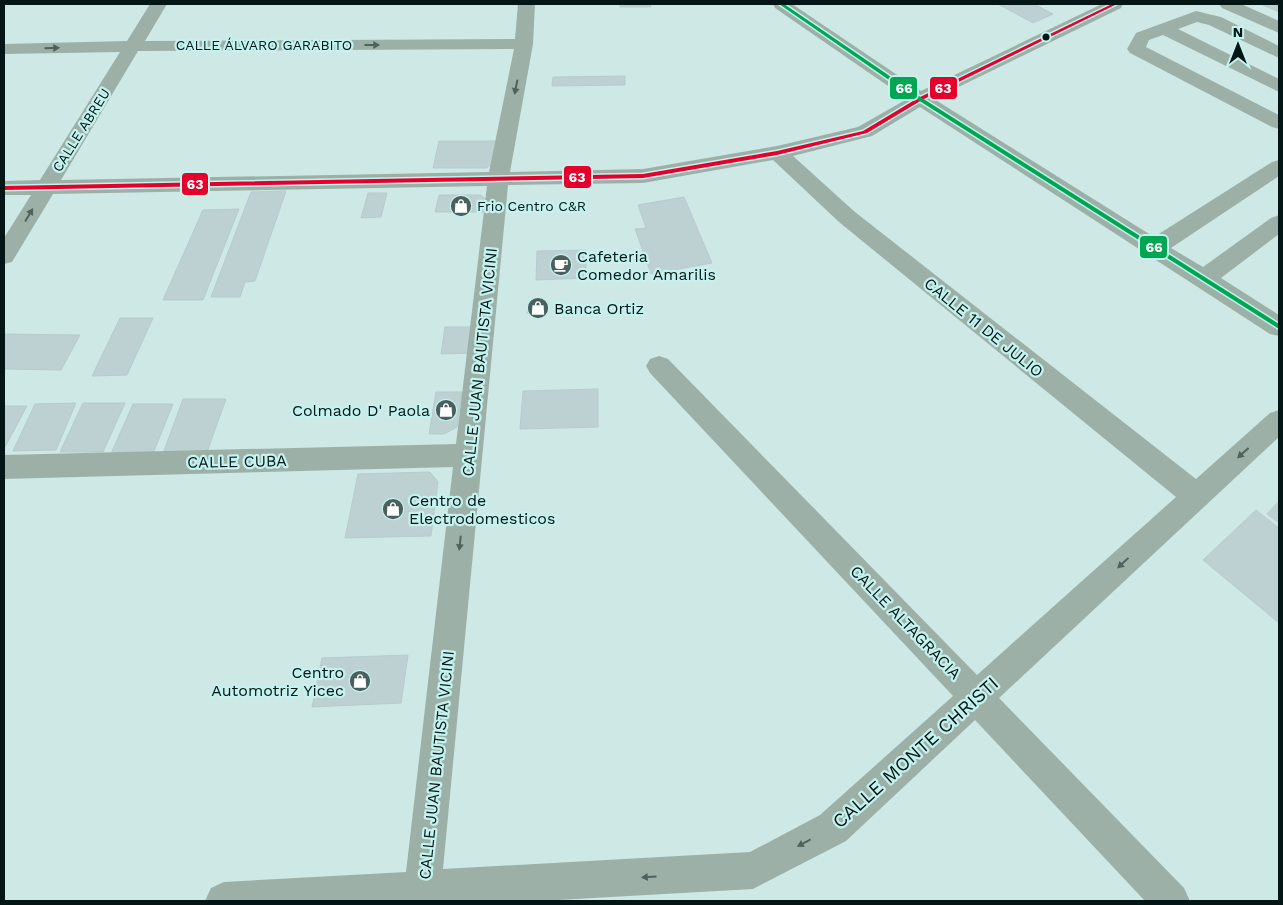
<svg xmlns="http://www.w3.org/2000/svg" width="1283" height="905" viewBox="0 0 1283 905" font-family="'Work Sans',sans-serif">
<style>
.building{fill:#bdd1d2;stroke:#b7cbcd}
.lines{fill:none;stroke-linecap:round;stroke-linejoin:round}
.minor{fill:#9db0a7;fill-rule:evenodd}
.bus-1-casing{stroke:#c3f2ef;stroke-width:3}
.bus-2-casing{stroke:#c3f2ef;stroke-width:3}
.bus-1{fill:#e4002b;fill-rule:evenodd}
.bus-2{fill:#00a651;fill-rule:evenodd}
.oneway{fill:#50625e}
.bus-dot{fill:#041515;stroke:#c3f2ef;stroke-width:2}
.labels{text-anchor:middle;stroke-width:4.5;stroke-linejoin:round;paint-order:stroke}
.far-street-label{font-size:14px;fill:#041515;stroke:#c3f2ef}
.far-poi-label{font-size:14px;fill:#041515;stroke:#c3f2ef;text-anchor:start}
.poi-label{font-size:16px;fill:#041515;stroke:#c3f2ef;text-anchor:start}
.street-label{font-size:16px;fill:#041515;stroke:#c3f2ef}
.near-street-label{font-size:19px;fill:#041515;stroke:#c3f2ef}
.line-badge{stroke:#c3f2ef;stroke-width:2}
.badge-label{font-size:14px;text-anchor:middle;font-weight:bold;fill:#fff}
</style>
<rect width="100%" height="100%" fill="#cee8e6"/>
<!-- building -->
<g class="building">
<path d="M 620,4 L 650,4 L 651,7 L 620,7 Z"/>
<path d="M 998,4 L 1034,4 L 1053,14 L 1033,23 Z"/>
<path d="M 1261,4 L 1279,4 L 1279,12 Z"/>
<path d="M 625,76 L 625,85 L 552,86 L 553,77 Z"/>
<path d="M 439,141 L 497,141 L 494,163 L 486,168 L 433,168 Z"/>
<path d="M 286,191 L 255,281 L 245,282 L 240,297 L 211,297 L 251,192 Z"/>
<path d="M 368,193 L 387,193 L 381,217 L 361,218 Z"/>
<path d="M 439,195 L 480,195 L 486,199 L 484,212 L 435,212 Z"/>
<path d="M 684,197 L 712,263 L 651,274 L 635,229 L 646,228 L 638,205 Z"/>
<path d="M 239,209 L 203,300 L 163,300 L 203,210 Z"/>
<path d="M 586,250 L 586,278 L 536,280 L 537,251 Z"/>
<path d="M 529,303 L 548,303 L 547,314 L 527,313 Z"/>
<path d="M 120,318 L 153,318 L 127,375 L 92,376 Z"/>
<path d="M 445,327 L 477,327 L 474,353 L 441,354 Z"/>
<path d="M 4,334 L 80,335 L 61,370 L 4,369 Z"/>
<path d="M 598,389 L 598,427 L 520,429 L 523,391 Z"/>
<path d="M 436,392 L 462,392 L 457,427 L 444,434 L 429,434 Z"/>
<path d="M 183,399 L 226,399 L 206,455 L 162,456 Z"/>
<path d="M 76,403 L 56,450 L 13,451 L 35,404 Z"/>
<path d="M 83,403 L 125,403 L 103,452 L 60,452 Z"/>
<path d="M 133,404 L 173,404 L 152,456 L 110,456 Z"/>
<path d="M 4,406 L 27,406 L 4,449 Z"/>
<path d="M 430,472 L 438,482 L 431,536 L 345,538 L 358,474 Z"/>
<path d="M 1279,501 L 1279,523 L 1267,514 Z"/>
<path d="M 1256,510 L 1279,528 L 1279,623 L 1203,560 Z"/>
<path d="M 408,655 L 401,703 L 312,707 L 322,658 Z"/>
</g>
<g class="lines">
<!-- minor -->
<g class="minor">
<path d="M 150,4 L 167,4 L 145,41 L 515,39 L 518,4 L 535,4 L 533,44 L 510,172 L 643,169 L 777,146 L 858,127 L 907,99 L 775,8 L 773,4 L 792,4 L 921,91 L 1102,4 L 1123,4 L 1121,8 L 934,99 L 1154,237 L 1272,162 L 1279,160 L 1279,176 L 1171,248 L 1203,267 L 1271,218 L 1279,215 L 1279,234 L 1221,278 L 1279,315 L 1279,336 L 1270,334 L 920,107 L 872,136 L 793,156 L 855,212 L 1196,479 L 1270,413 L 1279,410 L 1279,437 L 999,698 L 1184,888 L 1190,901 L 1145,901 L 975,720 L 846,841 L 753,889 L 540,901 L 205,901 L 211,888 L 224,882 L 406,872 L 453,467 L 4,479 L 4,455 L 456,444 L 487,186 L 53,194 L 12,262 L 4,264 L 4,238 L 31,195 L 4,195 L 4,181 L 40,180 L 120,52 L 4,54 L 4,44 L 127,41 ZM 514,49 L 489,172 L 61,180 L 138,51 ZM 773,160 L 839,222 L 1176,497 L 977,675 L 668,359 L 659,356 L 650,359 L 646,366 L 650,373 L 953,696 L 820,815 L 750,852 L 443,869 L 508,185 L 643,183 Z"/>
<path d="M 1219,4 L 1241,4 L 1279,21 L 1279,33 L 1222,8 Z"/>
<path d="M 1196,11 L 1221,17 L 1279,46 L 1279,58 L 1209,25 L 1197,22 L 1178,29 L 1279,79 L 1279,92 L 1163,35 L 1149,40 L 1146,47 L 1279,115 L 1279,129 L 1272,127 L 1130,53 L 1127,49 L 1136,33 Z"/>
</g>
<!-- bus-1 casing -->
<g class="bus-1-casing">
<path id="bus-1" d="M 1112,4 L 1117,4 L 922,100 L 867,133 L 777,155 L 643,178 L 4,190 L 4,186 L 643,174 L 777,151 L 863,131 L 918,98 Z"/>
</g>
<!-- bus-2 casing -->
<g class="bus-2-casing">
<path id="bus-2" d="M 779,4 L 784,4 L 922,98 L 1279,324 L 1279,329 L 918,100 Z"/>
</g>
<!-- bus-1 -->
<use href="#bus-1" class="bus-1"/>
<!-- bus-2 -->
<use href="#bus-2" class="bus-2"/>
</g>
<!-- one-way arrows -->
<defs><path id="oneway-solid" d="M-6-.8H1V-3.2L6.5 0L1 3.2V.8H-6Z" transform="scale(1.25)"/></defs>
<g class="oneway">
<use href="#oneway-solid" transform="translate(372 45)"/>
<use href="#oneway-solid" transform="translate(52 48) rotate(-1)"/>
<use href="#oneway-solid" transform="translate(516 87) rotate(101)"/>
<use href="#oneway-solid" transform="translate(29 215) rotate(-59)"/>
<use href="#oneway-solid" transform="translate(1243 453) rotate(138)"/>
<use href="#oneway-solid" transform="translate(460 543) rotate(96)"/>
<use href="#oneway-solid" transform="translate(1123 563) rotate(137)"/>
<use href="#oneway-solid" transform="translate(804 843) rotate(152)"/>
<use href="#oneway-solid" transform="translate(649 877) rotate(176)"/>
</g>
<!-- icons -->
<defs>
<g id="shop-disc" transform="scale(1.125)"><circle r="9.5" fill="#4b5f5e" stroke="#c3f2ef"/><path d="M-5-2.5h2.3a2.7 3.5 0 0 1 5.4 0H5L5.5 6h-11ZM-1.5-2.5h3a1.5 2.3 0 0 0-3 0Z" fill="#fff"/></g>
<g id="cafe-disc" transform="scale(1.125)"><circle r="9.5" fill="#4b5f5e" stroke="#c3f2ef"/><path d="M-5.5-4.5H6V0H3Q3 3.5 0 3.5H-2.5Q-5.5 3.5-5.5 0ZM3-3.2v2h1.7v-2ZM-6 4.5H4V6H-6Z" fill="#fff"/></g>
</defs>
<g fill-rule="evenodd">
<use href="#shop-disc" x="461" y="206"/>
<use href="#cafe-disc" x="561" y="265"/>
<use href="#shop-disc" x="538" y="308"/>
<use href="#shop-disc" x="446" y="410"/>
<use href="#shop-disc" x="393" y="509"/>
<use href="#shop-disc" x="360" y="681"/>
</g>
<!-- markers -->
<circle class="bus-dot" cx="1046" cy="37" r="4.5"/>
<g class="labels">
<!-- far-street labels -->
<g class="far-street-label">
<text x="264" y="50">CALLE ÁLVARO GARABITO</text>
<text transform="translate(81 130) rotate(-58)" y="5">CALLE ABREU</text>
</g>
<!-- far-poi labels -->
<g class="far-poi-label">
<text x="477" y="211">Frio Centro C&amp;R</text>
</g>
<!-- poi labels -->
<g class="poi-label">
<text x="577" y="262">Cafeteria<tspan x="577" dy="18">Comedor Amarilis</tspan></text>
<text x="554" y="314">Banca Ortiz</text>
<text x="430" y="416" text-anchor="end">Colmado D' Paola</text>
<text x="409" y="506">Centro de<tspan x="409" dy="18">Electrodomesticos</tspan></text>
<text x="344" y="678" text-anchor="end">Centro<tspan x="344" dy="18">Automotriz Yicec</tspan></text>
</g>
<!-- street labels -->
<g class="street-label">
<text transform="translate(984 327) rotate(39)" y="6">CALLE 11 DE JULIO</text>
<text transform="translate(479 362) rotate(-84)" y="6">CALLE JUAN BAUTISTA VICINI</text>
<text transform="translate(237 461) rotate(-1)" y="6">CALLE CUBA</text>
<text transform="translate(906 622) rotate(46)" y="6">CALLE ALTAGRACIA</text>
<text transform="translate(436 765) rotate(-84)" y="6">CALLE JUAN BAUTISTA VICINI</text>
</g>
<!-- near-street labels -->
<g class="near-street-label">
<text transform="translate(915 752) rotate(-42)" y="7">CALLE MONTE CHRISTI</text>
</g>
</g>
<g class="line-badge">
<rect x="929" y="76" width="29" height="24" rx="5" fill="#e4002b"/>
<rect x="889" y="76" width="29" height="24" rx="5" fill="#00a651"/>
<rect x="563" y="165" width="29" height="24" rx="5" fill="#e4002b"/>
<rect x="181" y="172" width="28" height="24" rx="5" fill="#e4002b"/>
<rect x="1139" y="235" width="29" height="24" rx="5" fill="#00a651"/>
</g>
<g class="badge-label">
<text x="943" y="93">63</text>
<text x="904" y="93">66</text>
<text x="577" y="182">63</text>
<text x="195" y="189">63</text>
<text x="1154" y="252">66</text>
</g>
<!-- border -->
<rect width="1283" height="905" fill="none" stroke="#041515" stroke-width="10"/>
<!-- north arrow -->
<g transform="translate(1238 45)" stroke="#c3f2ef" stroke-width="4" paint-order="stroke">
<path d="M0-4L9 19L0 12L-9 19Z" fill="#041515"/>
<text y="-8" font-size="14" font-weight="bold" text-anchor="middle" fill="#041515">N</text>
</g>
</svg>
